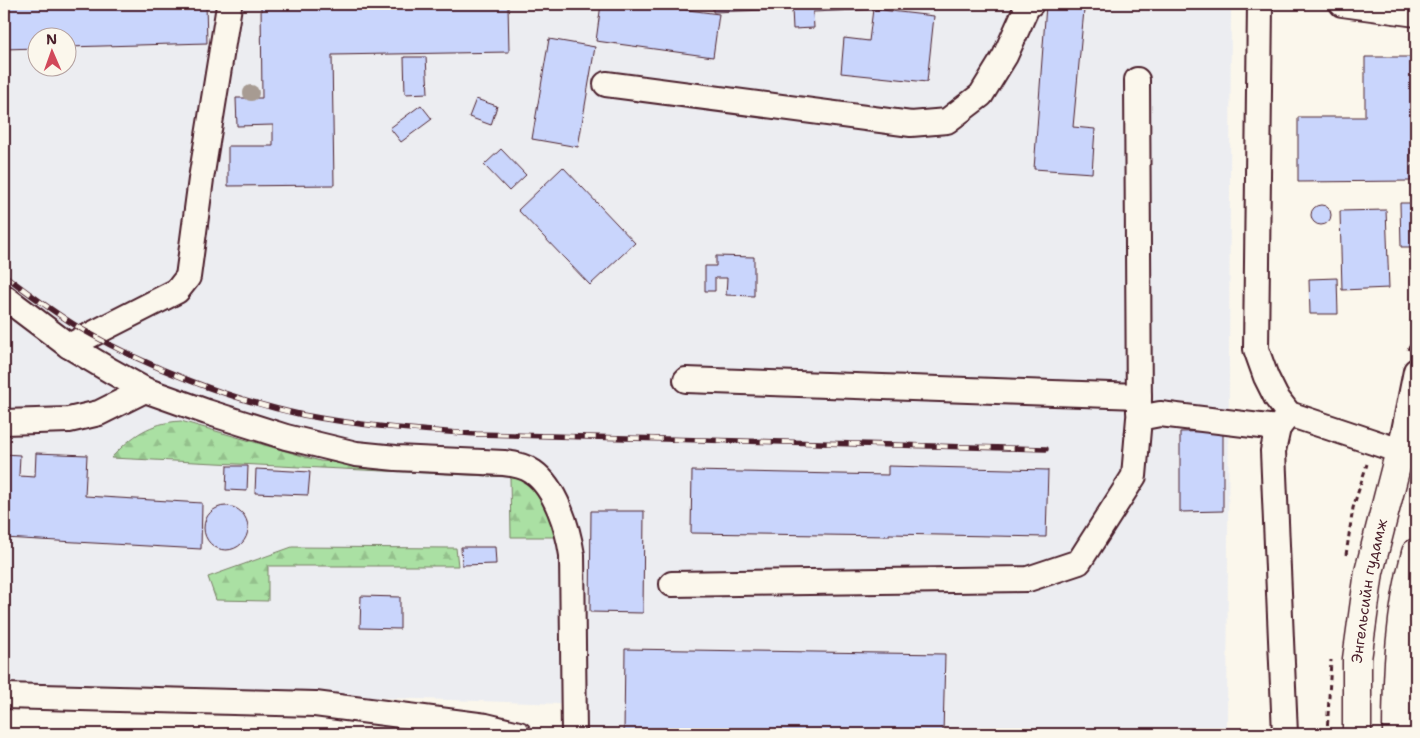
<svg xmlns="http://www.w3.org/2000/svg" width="1420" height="738" viewBox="0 0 1420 738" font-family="'Shantell Sans',sans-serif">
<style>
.built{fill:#ecedf1;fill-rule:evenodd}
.forest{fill:url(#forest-firs);stroke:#7a8067}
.building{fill:#c9d5fc;stroke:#4a1f2b}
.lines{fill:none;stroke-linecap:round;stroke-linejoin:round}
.minor-casing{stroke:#4a1f2b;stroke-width:28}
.major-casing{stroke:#4a1f2b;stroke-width:31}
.path{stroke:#4a1f2b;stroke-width:3;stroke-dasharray:5 4;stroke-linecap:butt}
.minor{stroke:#fbf7ec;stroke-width:24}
.major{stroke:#fbf7ec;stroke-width:28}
.rail-casing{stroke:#4a1f2b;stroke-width:5.5}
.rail{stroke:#fbf7ec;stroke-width:4;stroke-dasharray:11;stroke-linecap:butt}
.tree{fill:#a79b92}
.labels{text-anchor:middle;stroke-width:5;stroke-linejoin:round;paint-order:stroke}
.street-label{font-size:15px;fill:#4a1f2b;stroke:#fbf7ec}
</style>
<defs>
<pattern id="forest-firs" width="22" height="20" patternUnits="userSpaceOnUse" patternTransform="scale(1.25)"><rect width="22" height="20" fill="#aae0a3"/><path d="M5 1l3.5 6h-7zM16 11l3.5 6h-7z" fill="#94c08c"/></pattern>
</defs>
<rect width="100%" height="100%" fill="#fbf7ec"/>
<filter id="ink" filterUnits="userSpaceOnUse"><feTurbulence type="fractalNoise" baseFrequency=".02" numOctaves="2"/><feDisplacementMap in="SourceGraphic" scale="10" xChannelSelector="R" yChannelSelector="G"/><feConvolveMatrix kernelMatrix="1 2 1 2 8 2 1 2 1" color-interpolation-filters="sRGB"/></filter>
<g filter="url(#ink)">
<!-- built -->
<path class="built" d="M 4,4 L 1231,4 L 1227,734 L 593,734 L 564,704 L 4,685 ZM 38,38 L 68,38 L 68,68 L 38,68 Z"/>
<!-- forest -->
<g class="forest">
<path d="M 181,421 L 320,461 L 513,474 C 517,477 523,478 527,481 C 541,491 550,521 556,537 L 511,537 L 510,477 L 111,458 C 133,435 149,423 181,421 Z"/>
<path d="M 292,547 L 456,548 L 458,566 L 268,566 L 268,601 L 216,600 L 208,577 Z"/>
</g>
<!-- building -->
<g class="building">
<path d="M 4,4 L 206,4 L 207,43 L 68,47 L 68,38 L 38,38 L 38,48 L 4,49 Z"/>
<path d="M 261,4 L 508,4 L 509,52 L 332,55 L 334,185 L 228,186 L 228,146 L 273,146 L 273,125 L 237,126 L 236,98 L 262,98 Z"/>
<path d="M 601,4 L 642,4 L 719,14 L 713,57 L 596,41 Z"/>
<path d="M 713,4 L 970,4 L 970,5 L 813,12 L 814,28 L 793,29 L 792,9 L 713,12 Z"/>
<path d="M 1046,5 L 1084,10 L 1073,127 L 1095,129 L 1092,173 L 1034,169 Z"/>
<path d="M 873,9 L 934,16 L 927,82 L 841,73 L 844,38 L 869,41 Z"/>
<path d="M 549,39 L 595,47 L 578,147 L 532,139 Z"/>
<path d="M 404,57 L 426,57 L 428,93 L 405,94 Z"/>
<path d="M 1365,57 L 1416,57 L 1416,150 L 1411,150 L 1411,181 L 1298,182 L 1298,117 L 1365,117 Z"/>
<path d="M 476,99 L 497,106 L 491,125 L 469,117 Z"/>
<path d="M 421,105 L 432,119 L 401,142 L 390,128 Z"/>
<path d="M 501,149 L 526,175 L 509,191 L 484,165 Z"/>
<path d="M 563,167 L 635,243 L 590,285 L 518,210 Z"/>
<path d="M 1400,203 L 1416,203 L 1416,247 L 1401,247 Z"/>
<circle cx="1321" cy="215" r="10"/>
<path d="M 1386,210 L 1389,288 L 1342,290 L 1340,211 Z"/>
<path d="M 716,256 L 754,257 L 754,296 L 726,295 L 727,278 L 715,278 L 715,291 L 705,291 L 705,266 L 716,266 Z"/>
<path d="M 1337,278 L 1338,314 L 1310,314 L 1309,279 Z"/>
<path d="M 1223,431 L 1223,511 L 1180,512 L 1180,432 Z"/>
<path d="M 36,453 L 87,455 L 85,496 L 202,503 L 201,549 L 4,538 L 4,454 L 20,455 L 19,476 L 35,477 Z"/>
<path d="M 227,466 L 248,466 L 247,491 L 226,490 Z"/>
<path d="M 888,466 L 1048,470 L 1046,537 L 889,534 L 889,536 L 691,533 L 692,471 L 888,475 Z"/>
<path d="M 256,469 L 310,472 L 308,495 L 255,493 Z"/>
<circle cx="226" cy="528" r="22"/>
<path d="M 591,511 L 644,511 L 643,613 L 590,612 Z"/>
<path d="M 461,547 L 495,547 L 496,564 L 462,565 Z"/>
<path d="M 361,596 L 400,597 L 400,629 L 360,628 Z"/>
<path d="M 625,649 L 945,654 L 943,734 L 624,734 Z"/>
</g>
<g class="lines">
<!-- minor casing -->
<g class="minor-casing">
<g id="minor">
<path d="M 1260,4 L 1256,349 L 1266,377 L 1276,397 L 1289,414 L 1400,451 L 1416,371"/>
<path d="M 1342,4 L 1416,14"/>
<path d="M 1137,80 L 1139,412"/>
<path d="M 606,84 L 911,124 L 947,121 L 981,95 L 1005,56 L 1027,7 L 1031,4"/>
<path d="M 4,297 L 69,346 L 111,371 L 145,390 L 207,412 L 286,437 L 356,454 L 396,458 L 504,463 C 514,464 525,466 533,472 C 556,488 568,529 572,555 L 574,734"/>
<path d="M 69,346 L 177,291 L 188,277 L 201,179 L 229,6"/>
<path d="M 686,380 L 1139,396"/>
<path d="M 4,422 L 69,420 L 99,413 L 145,390"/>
<path d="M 1278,428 L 1273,451 L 1285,734"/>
<path d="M 672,584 L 1028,579 L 1079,562 L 1134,476 L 1139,418 L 1160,414 L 1278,428 L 1289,414"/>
<path d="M 4,696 L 315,704 L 486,726 L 519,734"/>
</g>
</g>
<!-- major casing -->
<g class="major-casing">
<g id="major">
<path id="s1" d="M 1357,734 L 1357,659 L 1369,572 L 1400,451 L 1416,419"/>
<path d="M 1397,734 C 1397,674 1400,612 1416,553"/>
</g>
</g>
<!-- path -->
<g class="path">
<path d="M 1408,350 L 1416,331"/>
<path d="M 1346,555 L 1353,508 L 1367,464"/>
<path d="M 1327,734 L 1331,660"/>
</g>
<!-- minor -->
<use href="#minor" class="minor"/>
<!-- major -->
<use href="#major" class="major"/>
<!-- rail casing -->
<g class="rail-casing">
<path id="rail" d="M 4,275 C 30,294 57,315 85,331 C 147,367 232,400 303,415 C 360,426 417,430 476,434 L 1046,449"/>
</g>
<!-- rail -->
<use href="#rail" class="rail"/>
</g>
<!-- trees -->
<circle class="tree" cx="251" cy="93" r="8"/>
</g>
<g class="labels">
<!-- street labels -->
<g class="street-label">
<text dy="5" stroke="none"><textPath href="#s1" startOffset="144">Энгельсийн гудамж</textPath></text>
</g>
</g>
<!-- margin -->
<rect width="1420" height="738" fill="none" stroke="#fbf7ec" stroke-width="20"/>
<rect x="10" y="10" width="1400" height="718" fill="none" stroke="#4a1f2b" stroke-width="2" filter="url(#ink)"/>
<!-- north arrow -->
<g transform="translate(52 52) rotate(358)"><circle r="24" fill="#fbf7ec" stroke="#b4a19f"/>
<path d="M0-4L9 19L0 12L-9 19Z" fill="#d1495b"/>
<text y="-8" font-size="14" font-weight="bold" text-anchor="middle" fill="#4a1f2b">N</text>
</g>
</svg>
